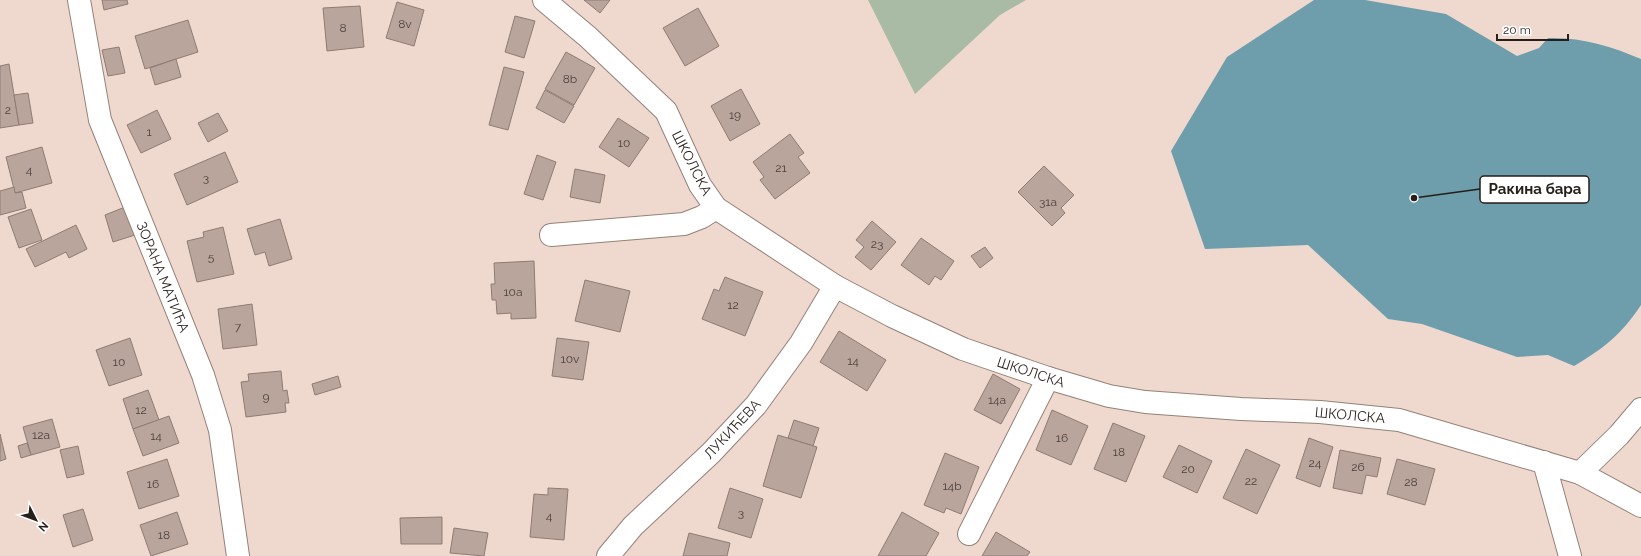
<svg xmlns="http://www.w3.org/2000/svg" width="1641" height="556" viewBox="0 0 1641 556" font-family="Raleway,sans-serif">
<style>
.green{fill:#a9baa5}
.water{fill:#6e9eab}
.building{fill:#baa59d;stroke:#8f7b73}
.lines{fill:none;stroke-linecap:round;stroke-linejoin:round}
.minor-casing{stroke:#958178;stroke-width:24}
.minor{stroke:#fff;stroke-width:22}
.labels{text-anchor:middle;stroke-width:4;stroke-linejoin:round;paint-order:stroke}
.number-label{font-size:12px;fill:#4b403b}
.street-label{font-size:14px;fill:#261e1a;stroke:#fff}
.leader{fill:none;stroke:#261e1a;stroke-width:1.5}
.callout-dot{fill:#261e1a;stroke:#fff;stroke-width:1.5}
.callout{fill:#fff;stroke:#261e1a;stroke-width:1.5}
.callout-label{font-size:15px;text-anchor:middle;font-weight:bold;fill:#261e1a}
</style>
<rect width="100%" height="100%" fill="#efd9cf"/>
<!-- green -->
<path class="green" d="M 868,0 L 1026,0 L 1000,15 L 915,94 Z"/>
<!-- water -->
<path class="water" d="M 1314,0 L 1365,0 L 1446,14 L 1517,56 L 1539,48 L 1548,38 C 1581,37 1611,46 1641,59 L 1641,305 C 1621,335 1604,348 1574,366 L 1548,355 L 1517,357 L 1422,324 L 1388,319 L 1308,245 L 1205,249 L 1171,151 L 1227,57 Z"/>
<!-- building -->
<g class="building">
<path d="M 102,0 L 127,0 L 128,4 L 104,10 Z"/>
<path d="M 584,0 L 610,0 L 600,13 Z"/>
<path d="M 397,2 L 424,10 L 414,46 L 386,38 Z"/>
<path d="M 360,6 L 364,47 L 327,51 L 323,8 Z"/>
<path d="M 698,8 L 719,46 L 685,66 L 663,28 Z"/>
<path d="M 515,16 L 535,21 L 524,58 L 505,52 Z"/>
<path d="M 188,20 L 198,52 L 145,69 L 135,36 Z"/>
<path d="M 119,47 L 125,73 L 108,76 L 102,50 Z"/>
<path d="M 566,52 L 595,68 L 574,105 L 545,89 Z"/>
<path d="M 176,59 L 181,77 L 155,85 L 150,68 Z"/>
<path d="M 9,64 L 19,125 L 0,128 L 0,66 Z"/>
<path d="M 504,67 L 524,72 L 508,130 L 489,125 Z"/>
<path d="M 741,89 L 760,124 L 730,141 L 711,106 Z"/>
<path d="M 545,90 L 574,106 L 564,123 L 536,108 Z"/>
<path d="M 28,93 L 33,123 L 19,125 L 14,95 Z"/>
<path d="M 157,110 L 171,139 L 141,153 L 127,125 Z"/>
<path d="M 218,113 L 228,131 L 208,142 L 198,123 Z"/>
<path d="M 618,118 L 649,138 L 629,167 L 599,147 Z"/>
<path d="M 790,134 L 804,153 L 798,157 L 810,173 L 775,199 L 760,180 L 764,177 L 753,162 Z"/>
<path d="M 42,147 L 52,183 L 15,193 L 6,157 Z"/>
<path d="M 225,152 L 238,182 L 187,205 L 174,174 Z"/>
<path d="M 537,155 L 556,162 L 543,200 L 524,194 Z"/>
<path d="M 1044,166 L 1074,195 L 1061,208 L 1065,213 L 1052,226 L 1018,192 Z"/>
<path d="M 575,169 L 605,175 L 600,203 L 570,197 Z"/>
<path d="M 14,187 L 15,193 L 22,192 L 26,208 L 0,215 L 0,191 Z"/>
<path d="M 125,207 L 135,235 L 113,242 L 105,215 Z"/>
<path d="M 31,209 L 42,240 L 19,248 L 8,217 Z"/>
<path d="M 280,219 L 292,259 L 269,266 L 265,252 L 255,255 L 247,229 Z"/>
<path d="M 872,221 L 896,242 L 871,270 L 855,257 L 864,247 L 856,240 Z"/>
<path d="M 76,225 L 87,249 L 69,258 L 66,252 L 35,267 L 26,249 Z"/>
<path d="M 223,227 L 234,274 L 197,282 L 187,241 L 204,237 L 203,232 Z"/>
<path d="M 921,238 L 954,261 L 941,280 L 935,276 L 929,285 L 901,265 Z"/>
<path d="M 985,247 L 993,258 L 980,268 L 971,256 Z"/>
<path d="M 534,261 L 536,318 L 511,319 L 511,313 L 497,314 L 496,300 L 492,300 L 491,284 L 495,284 L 494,263 Z"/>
<path d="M 725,277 L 763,292 L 745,336 L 702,319 L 714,289 L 719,291 Z"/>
<path d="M 585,280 L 630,291 L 620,332 L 575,321 Z"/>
<path d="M 252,304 L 257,345 L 223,349 L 218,309 Z"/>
<path d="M 839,331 L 886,360 L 867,391 L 820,362 Z"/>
<path d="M 130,338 L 142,375 L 109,386 L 96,350 Z"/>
<path d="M 557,338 L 589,342 L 583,380 L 552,376 Z"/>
<path d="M 281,371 L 283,391 L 287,390 L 289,403 L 285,403 L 286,412 L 246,417 L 241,382 L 249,381 L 248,374 Z"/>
<path d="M 993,374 L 1020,389 L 1001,424 L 974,410 Z"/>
<path d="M 338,376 L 341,387 L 315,395 L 312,384 Z"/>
<path d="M 148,390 L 159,420 L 133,429 L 123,399 Z"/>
<path d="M 1052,410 L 1088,426 L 1071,465 L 1036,450 Z"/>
<path d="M 169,416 L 179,443 L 143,456 L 133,429 Z"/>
<path d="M 52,419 L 60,447 L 31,455 L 23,427 Z"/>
<path d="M 794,420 L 819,428 L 813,446 L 788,438 Z"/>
<path d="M 1113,423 L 1145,436 L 1126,482 L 1094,469 Z"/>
<path d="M 0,434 L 6,459 L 0,461 Z"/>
<path d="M 778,435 L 817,447 L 801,498 L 763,486 Z"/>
<path d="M 1309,438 L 1333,447 L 1320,487 L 1296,478 Z"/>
<path d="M 27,443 L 31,455 L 21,458 L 18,446 Z"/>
<path d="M 1179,445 L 1212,461 L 1197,493 L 1163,477 Z"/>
<path d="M 78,446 L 84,474 L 67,478 L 60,450 Z"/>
<path d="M 1246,449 L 1280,465 L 1257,514 L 1223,498 Z"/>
<path d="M 1340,450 L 1381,458 L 1377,477 L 1366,475 L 1362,494 L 1333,488 Z"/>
<path d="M 945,453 L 979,467 L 961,514 L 946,508 L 944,513 L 924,505 Z"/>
<path d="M 167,459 L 179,496 L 139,509 L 127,472 Z"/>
<path d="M 1397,459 L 1435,469 L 1425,505 L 1387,494 Z"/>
<path d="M 548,488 L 568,489 L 564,540 L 530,537 L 534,494 L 548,495 Z"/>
<path d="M 730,488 L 763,499 L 751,538 L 718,528 Z"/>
<path d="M 83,509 L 93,540 L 73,547 L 63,515 Z"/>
<path d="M 177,512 L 188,544 L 151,556 L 140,525 Z"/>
<path d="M 902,512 L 939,533 L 926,556 L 878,556 Z"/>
<path d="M 442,517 L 442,544 L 401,544 L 400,518 Z"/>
<path d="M 454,528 L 488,533 L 484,556 L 450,553 Z"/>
<path d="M 996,532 L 1030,552 L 1027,556 L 982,556 Z"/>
<path d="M 689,533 L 730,543 L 727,556 L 683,556 Z"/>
</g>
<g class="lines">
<!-- minor casing -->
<g class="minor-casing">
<g id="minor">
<path d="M 79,0 L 100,120 L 203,375 L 220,430 L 238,556"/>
<path d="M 544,0 L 588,37 L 666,111 L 700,185 L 716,208 L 835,286 L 892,316 L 963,349 L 1048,378 L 1109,396 L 1145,402 L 1241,409 L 1320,412 L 1399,420 L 1580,473 L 1641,506"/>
<path d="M 551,235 L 684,224 L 702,217 L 716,208"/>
<path d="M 1544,462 L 1570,556"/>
<path d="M 1580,473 L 1619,435 L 1641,409"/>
<path d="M 969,534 L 1048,378"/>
<path d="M 608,556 L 633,526 L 711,453 L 756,405 L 801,343 L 835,286"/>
</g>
</g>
<!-- minor -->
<use href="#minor" class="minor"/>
</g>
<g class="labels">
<!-- number labels -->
<g class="number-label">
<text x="405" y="28">8v</text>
<text x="343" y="32">8</text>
<text x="570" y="83">8b</text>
<text x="8" y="114">2</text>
<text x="735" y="119">19</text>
<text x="149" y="136">1</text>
<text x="624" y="147">10</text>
<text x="781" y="172">21</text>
<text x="29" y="174">4</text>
<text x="206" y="182">3</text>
<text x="1048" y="206">31a</text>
<text x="877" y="248">23</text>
<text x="211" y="261">5</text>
<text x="513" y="296">10a</text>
<text x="733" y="309">12</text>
<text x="238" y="331">7</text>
<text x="570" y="363">10v</text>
<text x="853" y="365">14</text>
<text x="119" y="366">10</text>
<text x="266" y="401">9</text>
<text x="997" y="404">14a</text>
<text x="141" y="414">12</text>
<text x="41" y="439">12a</text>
<text x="156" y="440">14</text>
<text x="1062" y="442">16</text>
<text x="1119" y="456">18</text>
<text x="1315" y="467">24</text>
<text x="1358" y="471">26</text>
<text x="1188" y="473">20</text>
<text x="1251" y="485">22</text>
<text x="1411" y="486">28</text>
<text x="153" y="488">16</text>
<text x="952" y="490">14b</text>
<text x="741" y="517">3</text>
<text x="549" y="520">4</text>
<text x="164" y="539">18</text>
</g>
<!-- street labels -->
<g class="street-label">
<text transform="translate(692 163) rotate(63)" y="5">ШКОЛСКА</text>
<text transform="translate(163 277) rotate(68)" y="5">ЗОРАНА МАТИЋА</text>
<text transform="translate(1031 372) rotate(18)" y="5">ШКОЛСКА</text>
<text transform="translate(1350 415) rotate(5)" y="5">ШКОЛСКА</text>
<text transform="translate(732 429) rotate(-47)" y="5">ЛУКИЋЕВА</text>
</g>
</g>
<!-- callouts -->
<path class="leader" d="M1414 198L1480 189"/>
<circle class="callout-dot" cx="1414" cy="198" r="4"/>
<rect class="callout" x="1480" y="176" width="109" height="27" rx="4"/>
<g class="callout-label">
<text x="1535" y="194">Ракина бара</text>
</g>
<!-- north arrow -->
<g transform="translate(36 520) rotate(132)" stroke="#ffffff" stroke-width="3" paint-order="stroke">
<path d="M0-3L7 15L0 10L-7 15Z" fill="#261e1a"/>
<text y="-6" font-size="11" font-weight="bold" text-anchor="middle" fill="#261e1a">N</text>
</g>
<!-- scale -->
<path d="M1497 34v6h71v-6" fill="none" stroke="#261e1a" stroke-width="2"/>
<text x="1503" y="34" font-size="12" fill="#261e1a" stroke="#ffffff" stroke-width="3" paint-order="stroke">20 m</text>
</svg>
